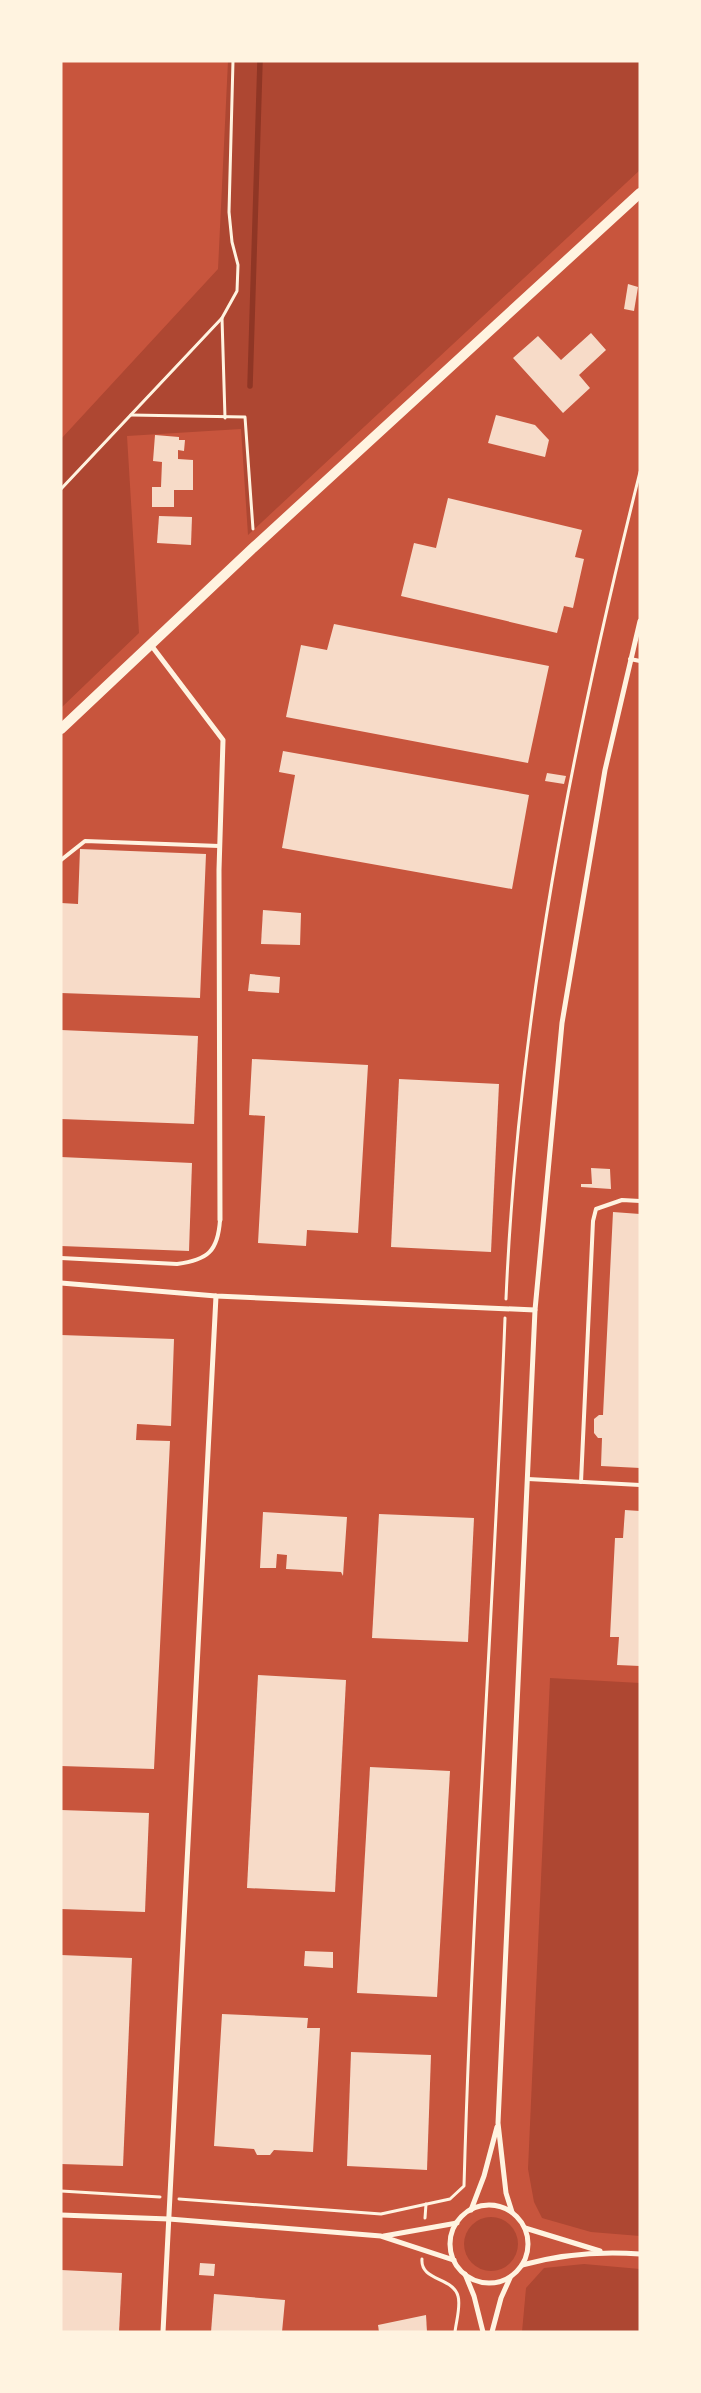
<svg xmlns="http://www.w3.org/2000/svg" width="701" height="2393" viewBox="0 0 701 2393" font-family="'Exo 2',sans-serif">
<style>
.green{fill:#ae4732}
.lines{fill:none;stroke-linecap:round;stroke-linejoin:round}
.stream{stroke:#8f3625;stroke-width:5.5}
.building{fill:#f7dbc8}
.path{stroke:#fff3e0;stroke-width:3}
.service{stroke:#fff3e0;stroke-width:4}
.minor{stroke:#fff3e0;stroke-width:5}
.secondary{stroke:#fff3e0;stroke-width:10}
</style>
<rect width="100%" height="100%" fill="#c8553d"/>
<!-- green -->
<g class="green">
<path d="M 228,61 L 640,61 L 640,170 L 248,535 L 241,429 L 127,436 L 139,633 L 61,708 L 61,439 L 218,269 Z"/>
<path d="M 550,1678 L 640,1683 L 640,2236 L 591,2232 L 542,2218 L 534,2202 L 528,2169 Z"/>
<circle cx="491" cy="2244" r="27"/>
<path d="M 584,2264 L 640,2269 L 640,2332 L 522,2332 L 526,2288 L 544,2268 Z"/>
</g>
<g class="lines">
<!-- stream -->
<path class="stream" d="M 250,386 L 260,61"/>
</g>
<!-- building -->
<g class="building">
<path d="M 628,284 L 638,287 L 634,311 L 624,309 Z"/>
<path d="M 591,333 L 606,350 L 579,375 L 590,388 L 563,413 L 513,358 L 538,336 L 561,360 Z"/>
<path d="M 496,415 L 535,425 L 549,440 L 545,457 L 488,443 Z"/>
<path d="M 155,435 L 179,437 L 179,440 L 185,440 L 184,451 L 178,450 L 178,459 L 193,460 L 193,490 L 174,490 L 174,507 L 152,507 L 152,487 L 161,487 L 162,462 L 153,461 Z"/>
<path d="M 448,498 L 582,530 L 575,557 L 584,559 L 573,608 L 564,606 L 557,633 L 401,596 L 414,543 L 436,548 Z"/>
<path d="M 159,516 L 192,517 L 191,545 L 157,543 Z"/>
<path d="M 334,624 L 549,666 L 528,763 L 286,717 L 301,645 L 327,650 Z"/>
<path d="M 283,751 L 529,795 L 512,889 L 282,848 L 295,775 L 279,772 Z"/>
<path d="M 547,773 L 566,776 L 564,784 L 545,781 Z"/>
<path d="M 80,849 L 206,854 L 200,998 L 61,993 L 61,903 L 78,904 Z"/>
<path d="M 263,910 L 301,913 L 300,945 L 261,944 Z"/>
<path d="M 250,974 L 280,977 L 279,993 L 248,991 Z"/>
<path d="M 61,1030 L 198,1036 L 194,1124 L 61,1119 Z"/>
<path d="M 252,1059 L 368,1065 L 358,1233 L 307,1230 L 306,1246 L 258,1243 L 265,1116 L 249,1115 Z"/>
<path d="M 399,1079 L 499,1084 L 491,1252 L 391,1247 Z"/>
<path d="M 61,1157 L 192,1163 L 189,1251 L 61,1246 Z"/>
<path d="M 591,1168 L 610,1169 L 611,1189 L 581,1187 L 581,1184 L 592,1184 Z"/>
<path d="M 613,1212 L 640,1214 L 640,1468 L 601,1466 L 602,1438 L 598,1438 L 594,1433 L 594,1419 L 599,1415 L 603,1415 Z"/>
<path d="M 61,1335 L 174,1339 L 171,1426 L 137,1424 L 136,1440 L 170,1441 L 154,1769 L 61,1766 Z"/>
<path d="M 625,1510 L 640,1511 L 640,1666 L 617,1665 L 619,1637 L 610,1637 L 615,1538 L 623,1538 Z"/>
<path d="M 263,1512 L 347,1517 L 343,1576 L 341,1572 L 286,1569 L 287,1555 L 277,1554 L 276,1568 L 260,1568 Z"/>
<path d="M 379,1514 L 474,1518 L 468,1642 L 372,1638 Z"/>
<path d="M 258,1675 L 346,1680 L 335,1892 L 247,1888 Z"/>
<path d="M 370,1767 L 450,1771 L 437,1997 L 357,1993 Z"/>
<path d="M 61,1810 L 149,1813 L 145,1912 L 61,1909 Z"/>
<path d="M 305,1951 L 333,1952 L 333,1968 L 304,1966 Z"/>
<path d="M 61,1955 L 132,1958 L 123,2166 L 61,2164 Z"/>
<path d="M 222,2014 L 308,2018 L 307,2028 L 320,2028 L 313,2152 L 274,2150 L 270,2155 L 257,2155 L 254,2149 L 214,2146 Z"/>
<path d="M 351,2052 L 431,2055 L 427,2170 L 347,2166 Z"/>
<path d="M 200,2263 L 215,2264 L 214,2276 L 199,2275 Z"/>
<path d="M 61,2270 L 122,2273 L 119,2332 L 61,2332 Z"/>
<path d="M 214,2294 L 285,2300 L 282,2332 L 211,2332 Z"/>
<path d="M 426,2315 L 427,2332 L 379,2332 L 378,2325 Z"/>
</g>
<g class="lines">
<!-- path -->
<g class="path">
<path d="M 222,318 L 225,418"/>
<path d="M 131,415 L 245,417 L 253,529"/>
<path d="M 61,489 L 222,318 L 237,291 L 238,265 L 232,242 L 229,212 L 233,61"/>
<path d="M 506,1299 C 518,1019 572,743 640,472"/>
<path d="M 61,2191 L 160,2197"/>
<path d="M 179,2199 L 381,2214 L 450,2199 L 464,2186 C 472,1897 494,1608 505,1318"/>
<path d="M 425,2218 L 426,2204"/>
<path d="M 422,2259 C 420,2281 453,2277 458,2296 C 461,2306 456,2322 455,2332"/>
</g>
<!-- service -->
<g class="service">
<path d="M 630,659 L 640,661"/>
<path d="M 61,860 L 85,841 L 219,846"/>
<path d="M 61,1258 L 177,1264 C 208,1260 218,1251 220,1220"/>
<path d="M 528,1479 L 640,1485"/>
<path d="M 581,1482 L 593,1221 L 596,1209 L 622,1200 L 640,1201"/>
</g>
<!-- minor -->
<g class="minor">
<path d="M 151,645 L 223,740 L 219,870 L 220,1220"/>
<path d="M 61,1283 L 216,1296 L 535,1310"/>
<circle cx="489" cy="2244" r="39"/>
<path d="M 471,2210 L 484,2176 L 497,2127"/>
<path d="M 512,2212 L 506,2193 L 498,2123 L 535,1310 L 562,1023 L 605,770 L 640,621"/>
<path d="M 61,2215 L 169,2219 L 381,2236 L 454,2260"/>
<path d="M 525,2228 L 600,2251"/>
<path d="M 384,2236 L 457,2223"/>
<path d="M 522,2265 C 562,2254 599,2251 640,2254"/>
<path d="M 465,2274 L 474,2296 L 483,2332"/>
<path d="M 163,2332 L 216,1296"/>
<path d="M 492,2332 L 501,2298 L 510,2278"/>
</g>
<!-- secondary -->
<path class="secondary" d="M 61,729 L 254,547 L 640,193"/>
</g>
<!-- border -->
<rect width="701" height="2393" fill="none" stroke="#fff3e0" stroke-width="125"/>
</svg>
